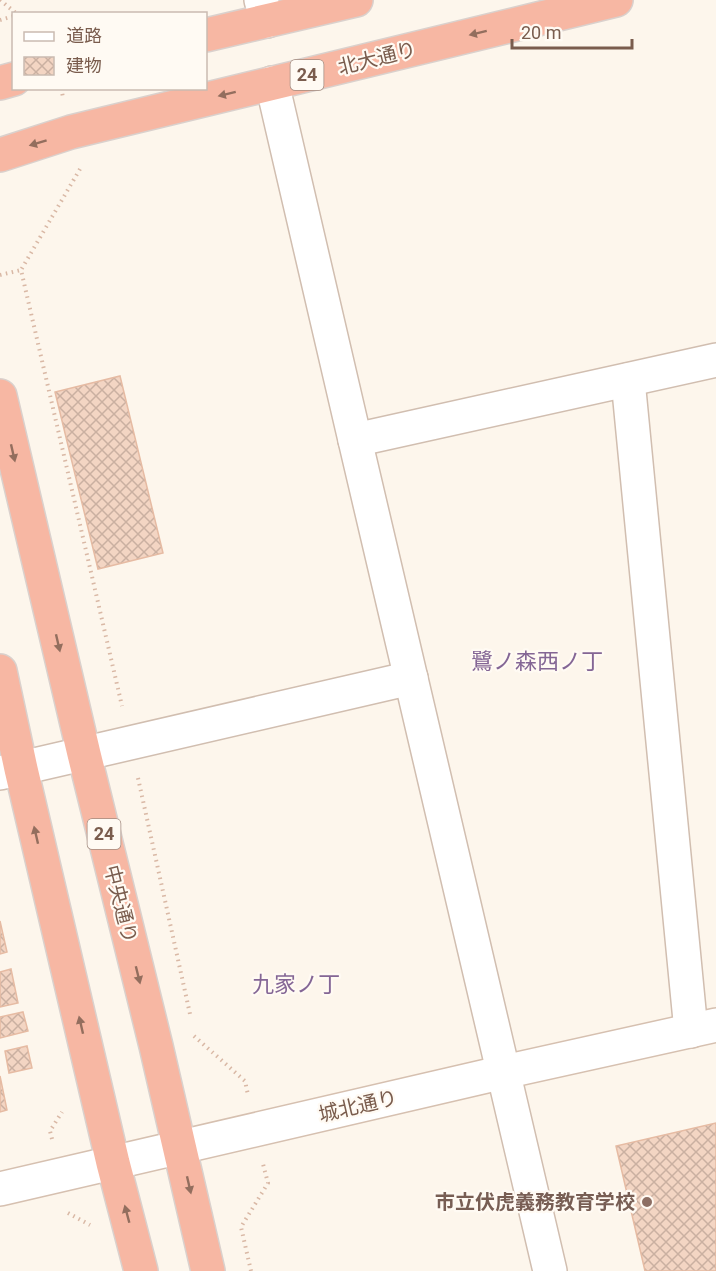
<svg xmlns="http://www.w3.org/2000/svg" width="716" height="1271" viewBox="0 0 716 1271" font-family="Roboto,'Noto Sans JP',sans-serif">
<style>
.building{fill:url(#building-cross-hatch);stroke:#e6bba3;stroke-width:1.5}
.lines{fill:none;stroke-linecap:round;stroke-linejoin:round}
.street-casing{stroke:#d1beb0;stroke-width:36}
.secondary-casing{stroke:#d6c0b0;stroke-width:36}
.highway-casing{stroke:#dad1cd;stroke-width:36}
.path{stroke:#d9b8a5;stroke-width:4;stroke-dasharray:1.5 4.5;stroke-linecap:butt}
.street{stroke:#fff;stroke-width:33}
.secondary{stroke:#fff;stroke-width:33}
.highway{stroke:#f7b7a3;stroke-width:33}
.oneway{fill:#936e5e}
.education-dot{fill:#8d6e63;stroke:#fffaf3;stroke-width:2}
.labels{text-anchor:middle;stroke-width:4.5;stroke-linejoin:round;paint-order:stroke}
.shield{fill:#fffaf3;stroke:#a28b7f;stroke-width:1.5}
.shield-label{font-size:18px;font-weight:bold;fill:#7a5c4d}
.street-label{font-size:20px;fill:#7a5c4d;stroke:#fffaf3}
.education-label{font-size:20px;font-weight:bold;fill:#785e54;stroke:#fffaf3;text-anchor:end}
.quarter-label{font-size:22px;fill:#846695;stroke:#fffaf3}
</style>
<defs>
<pattern id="building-cross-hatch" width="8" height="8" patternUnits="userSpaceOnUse" patternTransform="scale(1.5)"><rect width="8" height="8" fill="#f3d5c3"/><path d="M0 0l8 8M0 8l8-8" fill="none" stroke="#cab0a1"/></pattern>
</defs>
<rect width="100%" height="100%" fill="#fdf6ec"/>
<!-- building -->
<g class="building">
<path d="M 120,376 L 163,553 L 98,569 L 55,392 Z"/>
<path d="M 0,921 L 7,952 L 0,954 Z"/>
<path d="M 11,969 L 18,1003 L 0,1007 L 0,972 Z"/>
<path d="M 23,1012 L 28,1031 L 0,1038 L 0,1017 Z"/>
<path d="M 27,1046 L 32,1068 L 9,1073 L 5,1051 Z"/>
<path d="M 0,1076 L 7,1110 L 0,1112 Z"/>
<path d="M 716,1123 L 716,1271 L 645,1271 L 616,1146 Z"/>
</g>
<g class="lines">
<!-- street casing -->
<g class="street-casing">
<g id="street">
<path d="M 261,0 L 267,21"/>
<path d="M 272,83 L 355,440 L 550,1271"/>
<path d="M 628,380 L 691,1031"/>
<path d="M 355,440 L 716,360"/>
<path d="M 0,773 L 411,678"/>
</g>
</g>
<!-- secondary casing -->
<g class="secondary-casing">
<path id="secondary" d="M 0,1189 L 504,1072 L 716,1025"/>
</g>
<!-- highway casing -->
<g class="highway-casing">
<g id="highway">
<path d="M 206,35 L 356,0"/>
<path d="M 0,83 L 14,79"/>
<path d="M 0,155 L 71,132 L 616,0"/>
<path d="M 0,396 L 84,754 L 156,1046 L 208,1271"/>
<path d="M 0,671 L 21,769 L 113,1163 L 141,1271"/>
</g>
</g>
<!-- path -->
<g class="path">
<path d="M 0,0 L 17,14"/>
<path d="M 0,20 L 14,16"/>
<path d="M 61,88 L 63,97"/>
<path d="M 80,169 L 21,270 L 122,706"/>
<path d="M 0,275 L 21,270"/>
<path d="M 138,778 L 190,1014"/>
<path d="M 194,1036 L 245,1081 L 248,1095"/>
<path d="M 52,1139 L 50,1131 L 62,1112"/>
<path d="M 68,1213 L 90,1225"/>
<path d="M 251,1271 L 241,1227 L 268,1183 L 263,1164"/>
</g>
<!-- street -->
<use href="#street" class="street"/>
<!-- secondary -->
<use href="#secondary" class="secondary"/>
<!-- highway -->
<use href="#highway" class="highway"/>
</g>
<!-- one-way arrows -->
<defs><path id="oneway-solid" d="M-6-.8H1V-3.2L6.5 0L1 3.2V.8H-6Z" transform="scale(1.5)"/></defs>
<g class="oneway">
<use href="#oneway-solid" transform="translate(478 33) rotate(166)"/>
<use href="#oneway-solid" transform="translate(227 94) rotate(166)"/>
<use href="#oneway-solid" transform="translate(38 143) rotate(163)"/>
<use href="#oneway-solid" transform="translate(13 453) rotate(77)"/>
<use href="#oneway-solid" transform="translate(58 643) rotate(77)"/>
<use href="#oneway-solid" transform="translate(36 835) rotate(-103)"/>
<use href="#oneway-solid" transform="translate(138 975) rotate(76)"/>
<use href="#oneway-solid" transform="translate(81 1025) rotate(-103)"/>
<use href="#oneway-solid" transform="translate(189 1185) rotate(77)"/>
<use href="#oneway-solid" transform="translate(127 1214) rotate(-105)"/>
</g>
<!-- markers -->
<circle class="education-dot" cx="647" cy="1202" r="6"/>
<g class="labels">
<!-- shield labels -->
<g class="shield">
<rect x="290.5" y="60" width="33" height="30" rx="4.5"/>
<rect x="87.5" y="819" width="33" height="30" rx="4.5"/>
</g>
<g class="shield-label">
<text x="307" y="81">24</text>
<text x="104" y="840">24</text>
</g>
<!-- street labels -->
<g class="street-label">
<text transform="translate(377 58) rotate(-14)" y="7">北大通り</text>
<text transform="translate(121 904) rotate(76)" y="7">中央通り</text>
<text transform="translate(358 1106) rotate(-13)" y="7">城北通り</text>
</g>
<!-- education labels -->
<g class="education-label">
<text x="635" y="1209">市立伏虎義務教育学校</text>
</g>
<!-- quarter labels -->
<g class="quarter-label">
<text x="537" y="669">鷺ノ森西ノ丁</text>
<text x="296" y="992">九家ノ丁</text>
</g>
</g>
<!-- legend -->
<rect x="12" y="12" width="195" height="78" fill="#fffaf3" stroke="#cabbb1" stroke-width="1.5"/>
<rect x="24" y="32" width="30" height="9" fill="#ffffff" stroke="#cabbb1" stroke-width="1.5"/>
<text x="66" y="42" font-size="18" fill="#7a5c4d">道路</text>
<rect x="24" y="57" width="30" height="18" fill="url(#building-cross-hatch)" stroke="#cabbb1" stroke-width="1.5"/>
<text x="66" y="72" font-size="18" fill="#7a5c4d">建物</text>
<!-- scale -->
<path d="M512 39v9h120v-9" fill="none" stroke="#7a5c4d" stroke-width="3"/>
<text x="521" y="39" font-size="18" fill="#7a5c4d" stroke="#fffaf3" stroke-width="4.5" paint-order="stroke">20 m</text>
</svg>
